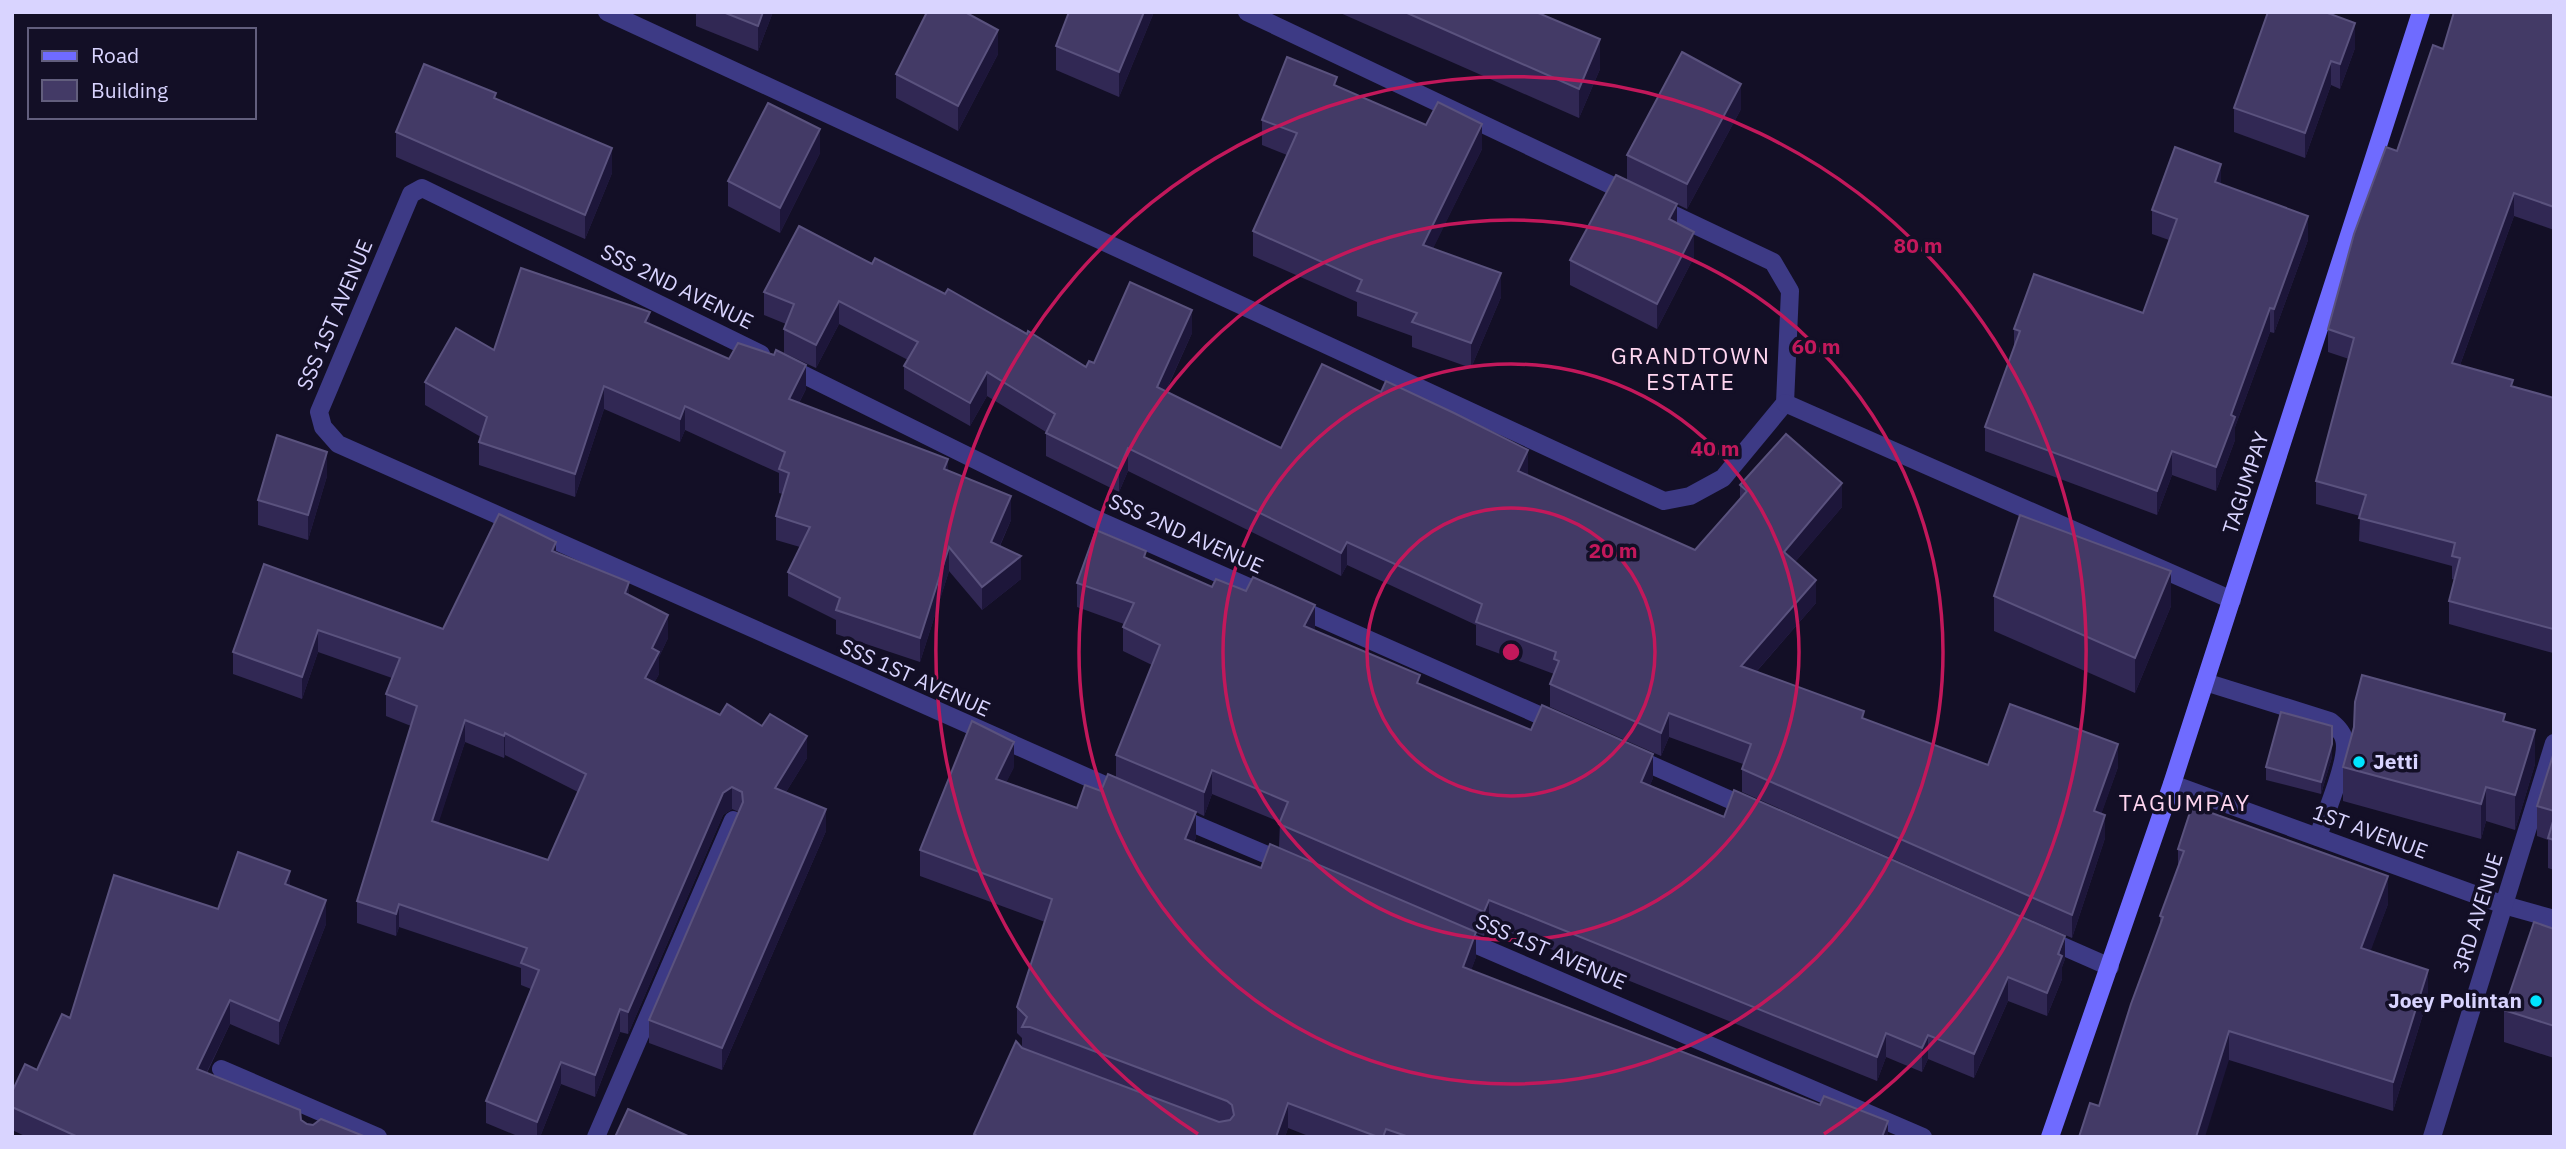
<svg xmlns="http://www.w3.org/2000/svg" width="2566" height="1149" viewBox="0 0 2566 1149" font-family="'IBM Plex Sans',sans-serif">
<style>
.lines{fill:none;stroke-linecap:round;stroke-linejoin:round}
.lane{stroke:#3d3a85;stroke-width:18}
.street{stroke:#3d3a85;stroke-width:18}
.secondary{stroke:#6f6bff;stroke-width:18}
.wall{fill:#312854;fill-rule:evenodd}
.shaded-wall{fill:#1d163a}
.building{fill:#433a66;stroke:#5a527e;stroke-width:2;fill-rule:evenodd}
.ring{fill:none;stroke:#c2185b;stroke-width:3.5}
.poi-dot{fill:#00e5ff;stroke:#130f26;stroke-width:2.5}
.labels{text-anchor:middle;stroke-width:7;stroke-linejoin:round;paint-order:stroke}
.street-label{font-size:21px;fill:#d9d4ff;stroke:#130f26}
.poi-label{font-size:21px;font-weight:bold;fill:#d9d4ff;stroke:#130f26;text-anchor:start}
.neighbourhood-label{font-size:23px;letter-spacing:2px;fill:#ffd6f0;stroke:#130f26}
.centre{fill:#c2185b;stroke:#130f26;stroke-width:3.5}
.ring-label{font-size:21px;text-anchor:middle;font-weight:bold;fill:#c2185b;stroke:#130f26;stroke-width:7;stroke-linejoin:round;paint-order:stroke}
</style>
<rect width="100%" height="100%" fill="#130f26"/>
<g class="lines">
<!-- lane -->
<path class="lane" d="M 2205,682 L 2330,721 C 2336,726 2342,731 2344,739 C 2350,758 2324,816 2318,837"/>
<!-- street -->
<g class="street">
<path d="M 607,12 L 1664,501 L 1690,496 L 1723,478 L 1785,403 L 1790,291 L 1773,262 L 1657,207"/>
<path d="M 1247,12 L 1632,195"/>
<path d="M 761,354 L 422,188 L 411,194 L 319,412 L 323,427 L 338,444 L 1125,794"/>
<path d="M 786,366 L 1093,518 L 1269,596"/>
<path d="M 1785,403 L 2232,600"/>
<path d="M 1295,607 L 1557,723"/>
<path d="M 1631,756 L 1753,810"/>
<path d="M 2172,784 L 2504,905 L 2554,919"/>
<path d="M 1173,815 L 1286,863"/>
<path d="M 1456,936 L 1923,1137"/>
<path d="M 2044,938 L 2110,967"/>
<path d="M 221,1069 L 378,1137"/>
<path d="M 596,1137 L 733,820"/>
<path d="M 2432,1137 L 2554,743"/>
</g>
<!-- secondary -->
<path class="secondary" d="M 2050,1137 L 2172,784 L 2421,12"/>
</g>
<!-- wall -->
<g class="wall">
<path d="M 696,12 L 773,12 L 758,51 L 696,26 Z"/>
<path d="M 1154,12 L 1119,97 L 1056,70 L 1056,46 Z"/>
<path d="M 1338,12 L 1542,12 L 1542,15 L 1600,69 L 1579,118 Z"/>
<path d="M 2554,12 L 2554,230 L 2514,216 L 2460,365 L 2513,387 L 2554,398 L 2553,653 L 2449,624 L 2449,601 L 2455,580 L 2452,579 L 2452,566 L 2359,541 L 2360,516 L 2316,504 L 2316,481 L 2349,359 L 2328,352 L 2328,329 L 2397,151 L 2443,49 Z"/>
<path d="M 2355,48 L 2340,89 L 2331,85 L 2305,158 L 2234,132 L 2234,108 Z"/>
<path d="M 998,54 L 958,131 L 896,98 L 896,74 Z"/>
<path d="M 1337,87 L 1482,149 L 1433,248 L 1501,297 L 1471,368 L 1412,347 L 1412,336 L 1357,316 L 1357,302 L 1253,256 L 1253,231 L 1287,155 L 1262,145 L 1262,120 Z"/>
<path d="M 1741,109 L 1687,209 L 1627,180 L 1627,155 Z"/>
<path d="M 396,132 L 612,173 L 585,239 L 396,157 Z"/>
<path d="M 820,153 L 780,233 L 728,206 L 728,181 Z"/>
<path d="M 2221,184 L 2308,240 L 2274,333 L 2270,332 L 2235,427 L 2235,440 L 2216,491 L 2172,475 L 2157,515 L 1985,451 L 1985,427 L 2014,347 L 2014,329 L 2143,313 L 2169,240 L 2152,234 L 2152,210 Z"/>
<path d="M 1694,257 L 1657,329 L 1570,285 L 1570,260 Z"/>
<path d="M 872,264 L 1086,367 L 1094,363 L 1192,333 L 1166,391 L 1281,448 L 1528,473 L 1527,475 L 1695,550 L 1740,498 L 1740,485 L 1842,507 L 1795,562 L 1816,603 L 1757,671 L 1864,719 L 1988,765 L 2118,767 L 2101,814 L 2105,838 L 2072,938 L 1742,792 L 1742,769 L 1743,764 L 1669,737 L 1661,756 L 1550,707 L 1550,684 L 1554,674 L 1476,645 L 1476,625 L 1347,565 L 1341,576 L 1128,471 L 1119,492 L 1046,456 L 1046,432 L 987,396 L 970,426 L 904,389 L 904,366 L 908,360 L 839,324 L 816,368 L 784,353 L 784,329 L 786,324 L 764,315 L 764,292 Z"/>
<path d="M 650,324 L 729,359 L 806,389 L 799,403 L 948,471 L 1011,520 L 1000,546 L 1021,579 L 982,610 L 949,571 L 920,662 L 836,634 L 836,620 L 788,596 L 788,572 L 800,547 L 776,540 L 776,516 L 783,494 L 779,493 L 779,473 L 685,430 L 680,442 L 604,409 L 575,497 L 479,465 L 479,442 L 481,437 L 425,405 L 425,382 L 494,350 Z"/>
<path d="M 327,476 L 308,540 L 258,525 L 258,500 Z"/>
<path d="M 556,553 L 629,595 L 668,638 L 659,657 L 659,674 L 654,683 L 807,758 L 786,792 L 826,831 L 722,1070 L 649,1043 L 649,1020 L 739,812 L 732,809 L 723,815 L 628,1034 L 620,1032 L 595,1097 L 561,1084 L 540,1137 L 520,1137 L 486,1123 L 486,1101 L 531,989 L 521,985 L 521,968 L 399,927 L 396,936 L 357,923 L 357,901 L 411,726 L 386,716 L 386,694 L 392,678 L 318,652 L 302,699 L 233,674 L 233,652 L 264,564 L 443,629 ZM 465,742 L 504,758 L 505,755 L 578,792 L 548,860 L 438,823 Z"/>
<path d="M 1146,558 L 1212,587 L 1315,628 L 1313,630 L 1420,684 L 1531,730 L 1653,778 L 1650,785 L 2065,959 L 2062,967 L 2062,979 L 2047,1016 L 2008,1001 L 1974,1078 L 1928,1059 L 1922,1072 L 1886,1057 L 1877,1081 L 1489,924 L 1484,936 L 1476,933 L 1476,957 L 1471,970 L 1888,1137 L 1311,1137 L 1288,1128 L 1285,1137 L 974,1137 L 974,1134 L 1022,1048 L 1022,1038 L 1017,1033 L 1017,1007 L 1045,922 L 920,876 L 920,850 L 1014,767 L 1006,782 L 1077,808 L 1101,791 L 1116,777 L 1116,755 L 1152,665 L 1123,651 L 1123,627 L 1124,624 L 1077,607 L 1077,583 ZM 1212,794 L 1280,822 L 1279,847 L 1261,868 L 1194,843 L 1196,837 L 1196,812 L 1204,816 Z"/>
<path d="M 1994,596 L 2171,606 L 2135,693 L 1994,631 Z"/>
<path d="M 2505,722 L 2535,764 L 2515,830 L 2486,821 L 2481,839 L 2343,801 L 2343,767 Z"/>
<path d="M 2554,752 L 2554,870 L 2548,868 L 2548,840 L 2537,836 L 2537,806 Z"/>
<path d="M 2332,757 L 2321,794 L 2266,780 L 2266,767 Z"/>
<path d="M 2178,849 L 2388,904 L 2370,951 L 2428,998 L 2393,1111 L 2229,1060 L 2099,1106 L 2160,927 L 2160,916 L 2178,867 Z"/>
<path d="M 290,886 L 326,924 L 279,1045 L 230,1024 L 207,1073 L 301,1120 L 307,1124 L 366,1137 L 27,1137 L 12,1130 L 12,1092 L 37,1070 L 70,1018 Z"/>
<path d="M 2554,929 L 2554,1058 L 2504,1042 L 2504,1010 Z"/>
</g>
<!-- shaded-wall -->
<g class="shaded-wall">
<path d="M 763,12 L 773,12 L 758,51 L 758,26 Z"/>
<path d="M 1144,12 L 1154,12 L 1119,97 L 1119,72 Z"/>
<path d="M 2355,23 L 2355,48 L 2340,89 L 2340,64 Z"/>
<path d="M 998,30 L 998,54 L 958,131 L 958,106 Z"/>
<path d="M 1600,39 L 1600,69 L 1579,118 L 1579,89 Z"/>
<path d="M 2331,61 L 2331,85 L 2305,158 L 2305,133 Z"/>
<path d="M 1741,84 L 1741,109 L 1687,209 L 1687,184 Z"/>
<path d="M 1482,124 L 1482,149 L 1423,269 L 1423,245 Z"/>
<path d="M 820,129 L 820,153 L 780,233 L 780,208 Z"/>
<path d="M 612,148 L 612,173 L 585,239 L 585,215 Z"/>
<path d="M 2221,164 L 2221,188 L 2215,182 Z"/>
<path d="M 2514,193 L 2514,216 L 2452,387 L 2452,363 Z"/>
<path d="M 1677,204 L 1677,229 L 1669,219 Z"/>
<path d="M 2308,216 L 2308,240 L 2274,333 L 2274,309 Z"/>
<path d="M 1694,232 L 1694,257 L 1657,329 L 1657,304 Z"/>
<path d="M 1501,273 L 1501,297 L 1471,368 L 1471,343 Z"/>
<path d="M 839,301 L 839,324 L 816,368 L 816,345 Z"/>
<path d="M 2270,308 L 2270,332 L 2235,427 L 2235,440 L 2216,491 L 2216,467 L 2231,415 Z"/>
<path d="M 1192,310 L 1192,333 L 1157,410 L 1157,387 Z"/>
<path d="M 650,312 L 650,336 L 645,322 Z"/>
<path d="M 806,365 L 806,389 L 789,422 L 789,399 Z"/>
<path d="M 987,372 L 987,396 L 970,426 L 970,403 Z"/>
<path d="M 604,386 L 604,409 L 575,497 L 575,474 Z"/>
<path d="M 685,406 L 685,430 L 680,442 L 680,419 Z"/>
<path d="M 1128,448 L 1128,471 L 1119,492 L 1119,469 Z"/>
<path d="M 1528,450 L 1528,473 L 1518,494 L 1518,471 Z"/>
<path d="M 2172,451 L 2172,475 L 2157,515 L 2157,491 Z"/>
<path d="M 327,452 L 327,476 L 308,540 L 308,515 Z"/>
<path d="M 948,459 L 948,482 L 944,469 Z"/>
<path d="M 1842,483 L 1842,507 L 1784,575 L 1784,552 Z"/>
<path d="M 1011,496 L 1011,520 L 991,565 L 991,542 Z"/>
<path d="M 556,542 L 556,564 L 552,551 Z"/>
<path d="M 1347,542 L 1347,565 L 1341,576 L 1341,553 Z"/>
<path d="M 949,547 L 949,571 L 920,662 L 920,638 Z"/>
<path d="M 1021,556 L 1021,579 L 982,610 L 982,587 Z"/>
<path d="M 2171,571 L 2171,606 L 2135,693 L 2135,658 Z"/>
<path d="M 1816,580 L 1816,603 L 1741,689 L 1741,666 Z"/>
<path d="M 629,582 L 629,604 L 625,593 Z"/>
<path d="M 1315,605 L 1315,628 L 1304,650 L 1304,626 Z"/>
<path d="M 668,615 L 668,638 L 659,657 L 659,674 L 645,700 L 645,678 L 652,648 Z"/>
<path d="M 318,630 L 318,652 L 302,699 L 302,677 Z"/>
<path d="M 1669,713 L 1669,737 L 1661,756 L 1661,733 Z"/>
<path d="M 465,720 L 465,742 L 432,843 L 432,821 Z"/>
<path d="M 2535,730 L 2535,764 L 2515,830 L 2515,795 Z"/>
<path d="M 505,733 L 505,755 L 504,758 L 504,736 Z"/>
<path d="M 807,736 L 807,758 L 775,810 L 775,788 Z"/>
<path d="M 1014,742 L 1014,767 L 996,804 L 996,779 Z"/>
<path d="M 2118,744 L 2118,767 L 2094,835 L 2094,811 Z"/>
<path d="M 2332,744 L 2332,757 L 2321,794 L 2321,782 Z"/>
<path d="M 1653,754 L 1653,778 L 1641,806 L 1641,782 Z"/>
<path d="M 1212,770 L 1212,794 L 1204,816 L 1204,792 Z"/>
<path d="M 732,787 L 732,809 L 723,815 L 628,1034 L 628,1012 L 723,793 Z"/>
<path d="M 2486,787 L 2486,821 L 2481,839 L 2481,804 Z"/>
<path d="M 826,809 L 826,831 L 722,1070 L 722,1048 Z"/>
<path d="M 1196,812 L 1196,837 L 1185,865 L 1185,839 Z"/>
<path d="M 2105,815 L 2105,838 L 2072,938 L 2072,915 Z"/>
<path d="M 290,871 L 290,894 L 285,884 Z"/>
<path d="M 2388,876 L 2388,904 L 2361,977 L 2361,948 Z"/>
<path d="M 326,900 L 326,924 L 279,1045 L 279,1021 Z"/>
<path d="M 1489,900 L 1489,924 L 1484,936 L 1484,912 Z"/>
<path d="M 399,904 L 399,927 L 396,936 L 396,914 Z"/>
<path d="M 1476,932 L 1476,957 L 1463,993 L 1463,967 Z"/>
<path d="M 2065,936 L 2065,959 L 2062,967 L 2062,979 L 2047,1016 L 2047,993 Z"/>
<path d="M 2428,970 L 2428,998 L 2393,1111 L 2393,1082 Z"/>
<path d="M 2008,977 L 2008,1001 L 1974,1078 L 1974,1054 Z"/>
<path d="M 230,1000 L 230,1024 L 197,1092 L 197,1069 Z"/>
<path d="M 620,1009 L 620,1032 L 595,1097 L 595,1075 Z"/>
<path d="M 2229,1031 L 2229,1060 L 2205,1137 L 2196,1137 Z"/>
<path d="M 1886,1033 L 1886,1057 L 1877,1081 L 1877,1057 Z"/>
<path d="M 1928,1035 L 1928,1059 L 1922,1072 L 1922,1048 Z"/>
<path d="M 561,1062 L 561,1084 L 540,1137 L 537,1137 L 537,1122 Z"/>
<path d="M 1288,1103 L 1288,1128 L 1285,1137 L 1276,1137 Z"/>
<path d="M 1888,1121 L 1888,1137 L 1882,1137 Z"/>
</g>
<!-- building -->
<g class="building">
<path d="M 723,12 L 763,12 L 758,26 Z"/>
<path d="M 927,12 L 965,12 L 998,30 L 958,106 L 896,74 Z"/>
<path d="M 1069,12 L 1144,12 L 1119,72 L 1056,46 Z"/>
<path d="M 1405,12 L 1536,12 L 1600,39 L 1579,89 Z"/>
<path d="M 2268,12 L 2325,12 L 2355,23 L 2340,64 L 2331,61 L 2305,133 L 2234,108 Z"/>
<path d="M 2454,12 L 2554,12 L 2554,207 L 2514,193 L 2452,363 L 2513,380 L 2511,386 L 2554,398 L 2553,629 L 2449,601 L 2460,558 L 2452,556 L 2455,543 L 2359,518 L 2366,495 L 2316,481 L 2354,338 L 2328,329 L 2354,234 L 2386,147 L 2397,151 L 2433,45 L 2443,49 Z"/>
<path d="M 1682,52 L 1741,84 L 1687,184 L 1627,155 Z"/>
<path d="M 1287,57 L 1337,77 L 1334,85 L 1426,125 L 1438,102 L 1482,124 L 1423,245 L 1501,273 L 1471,343 L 1412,322 L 1417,313 L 1357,291 L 1362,280 L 1253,231 L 1297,133 L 1262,120 Z"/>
<path d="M 424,64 L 496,93 L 494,98 L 612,148 L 585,215 L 396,132 Z"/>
<path d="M 768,103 L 820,129 L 780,208 L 728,181 Z"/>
<path d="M 2175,147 L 2221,164 L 2215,182 L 2308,216 L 2274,309 L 2270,308 L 2231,415 L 2235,417 L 2216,467 L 2172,451 L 2157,491 L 1985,427 L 2020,331 L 2014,329 L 2034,274 L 2143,313 L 2177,219 L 2152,210 Z"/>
<path d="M 1616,175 L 1677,204 L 1669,219 L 1694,232 L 1657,304 L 1570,260 Z"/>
<path d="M 799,226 L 872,264 L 875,258 L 945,294 L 948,289 L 1027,334 L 1028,331 L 1086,367 L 1089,361 L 1094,363 L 1130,282 L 1192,310 L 1157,387 L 1281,448 L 1322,364 L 1381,392 L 1386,381 L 1454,413 L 1528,450 L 1518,471 L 1695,550 L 1747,491 L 1740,485 L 1786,434 L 1842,483 L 1784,552 L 1816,580 L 1741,666 L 1864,711 L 1862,718 L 1988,765 L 2010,704 L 2118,744 L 2094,811 L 2105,815 L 2072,915 L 1742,769 L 1751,744 L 1669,713 L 1661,733 L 1550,684 L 1559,661 L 1554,659 L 1556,652 L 1476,622 L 1482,604 L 1347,542 L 1341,553 L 1128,448 L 1119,469 L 1046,433 L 1055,414 L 987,372 L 970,403 L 904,366 L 918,342 L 839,301 L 816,345 L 784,329 L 794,304 L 764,292 Z"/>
<path d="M 521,268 L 650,312 L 645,322 L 729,359 L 738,343 L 774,355 L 776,350 L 806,365 L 789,399 L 948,459 L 944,469 L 1011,496 L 991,542 L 1021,556 L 982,587 L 949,547 L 920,638 L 836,610 L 840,598 L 788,572 L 810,527 L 776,516 L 789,473 L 779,469 L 785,452 L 685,406 L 680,419 L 604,386 L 575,474 L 479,442 L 487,417 L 425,382 L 456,328 L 494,350 Z"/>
<path d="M 277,435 L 327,452 L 308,515 L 258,500 Z"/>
<path d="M 499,514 L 556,542 L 552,551 L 629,582 L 625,593 L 668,615 L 652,648 L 659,652 L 645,678 L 720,715 L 727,704 L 762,726 L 770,714 L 807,736 L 775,788 L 826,809 L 722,1048 L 649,1020 L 743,802 L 742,792 L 732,787 L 723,793 L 628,1012 L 620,1009 L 595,1075 L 561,1062 L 537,1122 L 486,1101 L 539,970 L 521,963 L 527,948 L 399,904 L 396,914 L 357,901 L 417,706 L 386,694 L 400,658 L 318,630 L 302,677 L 233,652 L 264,564 L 443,629 ZM 465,720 L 504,736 L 505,733 L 586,774 L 548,860 L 432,821 Z"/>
<path d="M 2020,515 L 2171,571 L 2135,658 L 1994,596 Z"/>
<path d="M 1096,530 L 1146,551 L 1144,557 L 1212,587 L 1216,579 L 1246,591 L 1253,577 L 1315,605 L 1304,626 L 1420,675 L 1417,683 L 1531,730 L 1542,705 L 1653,754 L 1641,782 L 1724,817 L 1734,790 L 2065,936 L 2058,954 L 2062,956 L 2047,993 L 2008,977 L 1974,1054 L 1928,1035 L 1922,1048 L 1886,1033 L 1877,1057 L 1489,900 L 1484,912 L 1279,824 L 1288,802 L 1212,770 L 1204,792 L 1116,755 L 1160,645 L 1123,627 L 1134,603 L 1077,583 Z"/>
<path d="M 2362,675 L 2505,714 L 2503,721 L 2535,730 L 2515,795 L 2486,787 L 2481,804 L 2343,767 L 2354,727 L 2355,702 Z"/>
<path d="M 2281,712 L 2332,726 L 2332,744 L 2321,782 L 2266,767 Z"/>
<path d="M 972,721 L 1014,742 L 996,779 L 1077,808 L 1085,785 L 1101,791 L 1108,774 L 1196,812 L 1185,839 L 1261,868 L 1270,844 L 1476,932 L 1463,967 L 1820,1105 L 1824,1096 L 1888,1121 L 1882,1137 L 1409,1137 L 1386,1129 L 1383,1137 L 1378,1137 L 1288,1103 L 1276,1137 L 979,1137 L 974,1134 L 1016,1041 L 1022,1048 L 1219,1122 L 1230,1120 L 1234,1115 L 1232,1105 L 1227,1101 L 1030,1027 L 1022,1027 L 1027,1017 L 1017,1007 L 1052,899 L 920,850 Z"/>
<path d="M 2554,752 L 2554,811 L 2537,806 Z"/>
<path d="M 2192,806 L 2388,876 L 2361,948 L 2428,970 L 2393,1082 L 2229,1031 L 2196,1137 L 2079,1137 L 2090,1103 L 2099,1106 L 2131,1004 L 2163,917 L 2160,916 L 2184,851 L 2178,849 Z"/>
<path d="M 2554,818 L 2554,840 L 2548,838 Z"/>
<path d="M 238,852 L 290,871 L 285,884 L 326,900 L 279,1021 L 230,1000 L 197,1069 L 300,1110 L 301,1120 L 307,1124 L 313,1125 L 321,1119 L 366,1137 L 78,1137 L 12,1107 L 12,1092 L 25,1064 L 37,1070 L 62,1014 L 70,1018 L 114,875 L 218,909 Z"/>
<path d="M 2534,922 L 2554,929 L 2554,1026 L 2504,1010 Z"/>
<path d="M 628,1109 L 690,1137 L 615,1137 Z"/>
</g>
<!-- distance rings -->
<g class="ring">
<circle cx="1511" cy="652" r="144"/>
<circle cx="1511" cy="652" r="288"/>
<circle cx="1511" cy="652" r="432"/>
<path d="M1198 1134A575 575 0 1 1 1824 1134"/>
</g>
<!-- markers -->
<g class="poi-dot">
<circle cx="2359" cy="762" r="7"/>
<circle cx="2536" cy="1001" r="7"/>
</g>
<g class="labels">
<!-- street labels -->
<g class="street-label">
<text transform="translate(677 287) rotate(26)" y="7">SSS 2ND AVENUE</text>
<text transform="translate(335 315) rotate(-67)" y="7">SSS 1ST AVENUE</text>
<text transform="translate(2246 483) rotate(-72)" y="7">TAGUMPAY</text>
<text transform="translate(1186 534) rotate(24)" y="7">SSS 2ND AVENUE</text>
<text transform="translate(915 678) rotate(24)" y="7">SSS 1ST AVENUE</text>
<text transform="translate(2370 832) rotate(20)" y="7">1ST AVENUE</text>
<text transform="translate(2478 913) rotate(-73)" y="7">3RD AVENUE</text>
<text transform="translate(1551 952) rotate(23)" y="7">SSS 1ST AVENUE</text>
</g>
<!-- poi labels -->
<g class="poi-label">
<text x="2373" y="769">Jetti</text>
<text x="2522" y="1008" text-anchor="end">Joey Polintan</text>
</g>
<!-- neighbourhood labels -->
<g class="neighbourhood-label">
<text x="1691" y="364">GRANDTOWN<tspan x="1691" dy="26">ESTATE</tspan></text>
<text x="2185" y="811">TAGUMPAY</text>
</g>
</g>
<circle cx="1511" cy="652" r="10" class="centre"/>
<g class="ring-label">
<text x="1918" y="253">80 m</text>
<text x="1816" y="354">60 m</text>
<text x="1715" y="456">40 m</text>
<text x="1613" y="558">20 m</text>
</g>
<!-- border -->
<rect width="2566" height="1149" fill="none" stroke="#d9d4ff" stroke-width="28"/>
<!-- legend -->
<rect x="28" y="28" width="228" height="91" fill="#130f26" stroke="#625e7d" stroke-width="2"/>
<rect x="42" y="51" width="35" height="10" fill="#6f6bff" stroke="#625e7d" stroke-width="2"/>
<text x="91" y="63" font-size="21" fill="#d9d4ff">Road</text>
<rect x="42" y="80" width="35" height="21" fill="#433a66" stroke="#625e7d" stroke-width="2"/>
<text x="91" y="98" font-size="21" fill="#d9d4ff">Building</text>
</svg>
